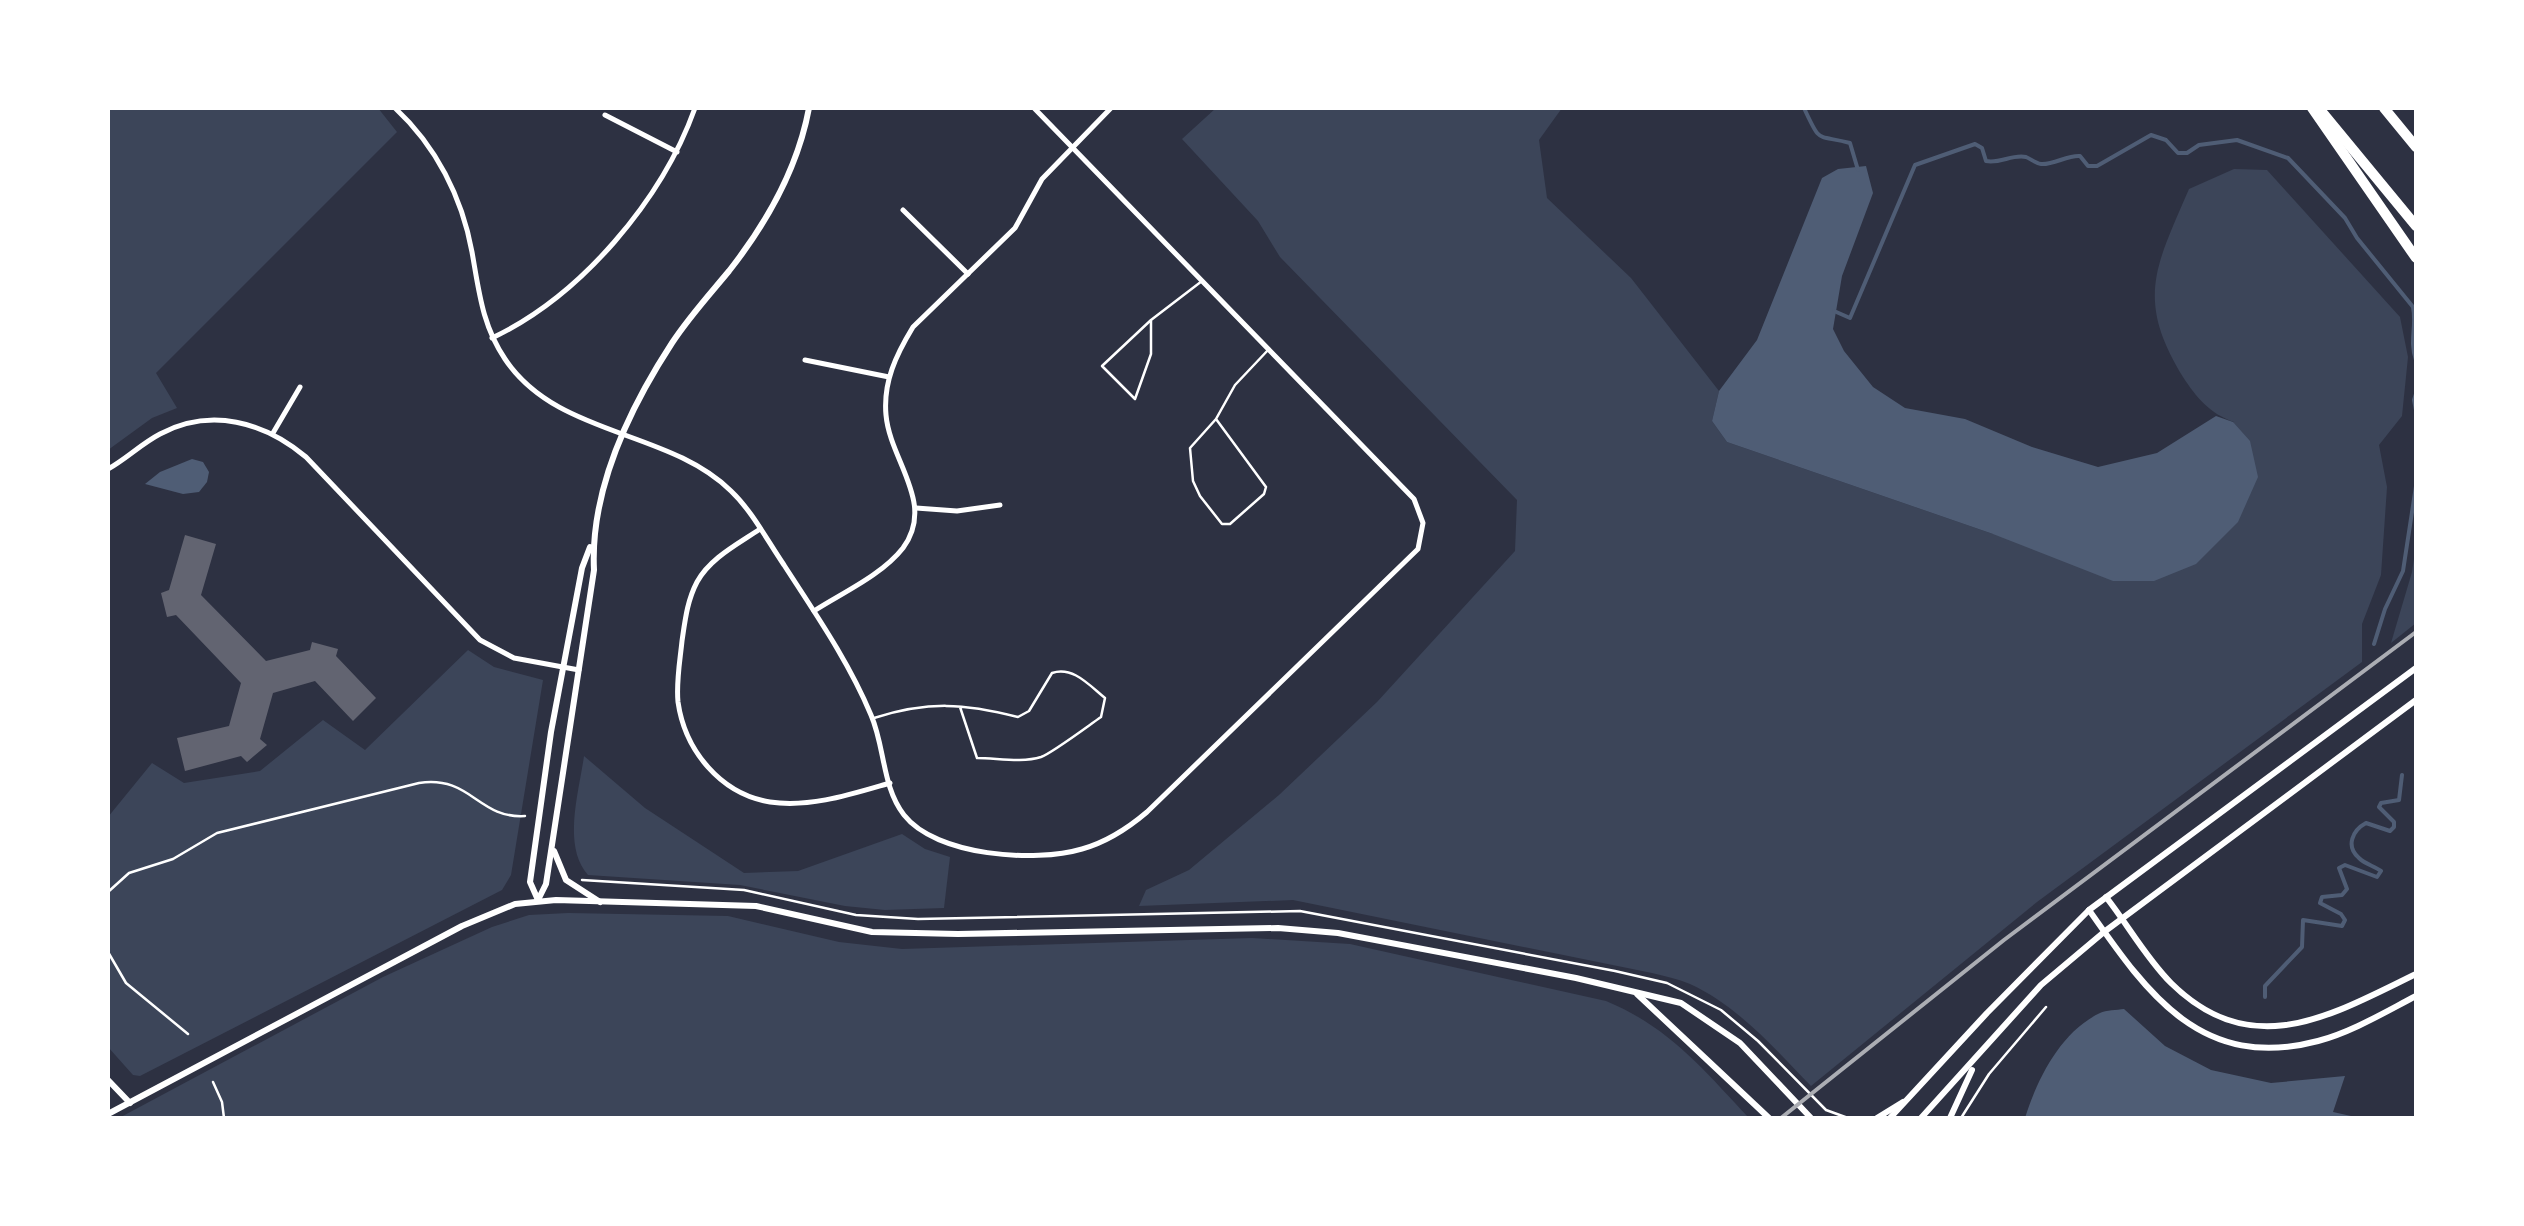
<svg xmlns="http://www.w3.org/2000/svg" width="2524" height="1226" viewBox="0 0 2524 1226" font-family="Signika,sans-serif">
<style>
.green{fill:#3c4559}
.water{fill:#4f5d75}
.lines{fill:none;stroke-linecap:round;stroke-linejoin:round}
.stream{stroke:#4f5d75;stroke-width:4}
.building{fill:#626471}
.path{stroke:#fff;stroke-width:2.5}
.service{stroke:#fff;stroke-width:2.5}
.minor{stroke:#fff;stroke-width:5}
.tertiary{stroke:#fff;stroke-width:6}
.motorway{stroke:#fff;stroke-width:10}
.rail{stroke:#abadb3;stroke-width:4}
</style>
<rect width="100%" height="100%" fill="#2d3142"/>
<!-- green -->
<g class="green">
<path d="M 108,108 L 378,108 L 397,132 L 156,373 L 177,408 L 152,418 L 108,450 Z"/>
<path d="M 1216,108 L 1562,108 L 1539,140 L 1547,198 L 1631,278 L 1719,391 L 1712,421 L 1727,442 L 1993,534 L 2234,422 C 2210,414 2196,397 2183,377 C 2135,299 2156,266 2189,189 L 2234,169 L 2267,170 L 2400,317 L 2408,357 L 2402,416 L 2379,445 L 2387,487 L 2381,575 L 2362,624 L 2362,662 L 2037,902 L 1811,1086 C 1776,1050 1737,1005 1690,984 C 1678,979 1664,976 1652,973 L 1293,900 L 1139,906 L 1146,890 L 1189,870 L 1279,795 L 1377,702 L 1515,551 L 1517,500 L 1280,257 L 1258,221 L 1182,139 Z"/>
<path d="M 2416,545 L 2416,623 L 2391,643 L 2412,572 Z"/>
<path d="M 468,650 L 494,667 L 543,680 L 511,875 L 502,890 L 140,1076 L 133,1075 L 108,1047 L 108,817 L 152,763 L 184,783 L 260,771 L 323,720 L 365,750 Z"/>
<path d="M 584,756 L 645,808 L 744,873 L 798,871 L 902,834 L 925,849 L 950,857 L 944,908 L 885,910 L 845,906 L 740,885 L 588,875 C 562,846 579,792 584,756 Z"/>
<path d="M 568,913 L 728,916 L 839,942 L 902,949 L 1252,938 L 1350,944 L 1606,1001 C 1669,1027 1703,1069 1749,1118 L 119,1118 L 383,977 L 492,927 L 529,915 Z"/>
</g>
<!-- water -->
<g class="water">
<path d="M 1866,166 L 1873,193 L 1842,276 L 1833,329 L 1844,351 L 1873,387 L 1905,408 L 1965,419 L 2032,447 L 2098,467 L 2157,453 L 2216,416 L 2233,422 L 2250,441 L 2258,477 L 2238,522 L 2196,564 L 2154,581 L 2113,581 L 1993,534 L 1727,442 L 1712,421 L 1719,391 L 1757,340 L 1822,178 L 1838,169 Z"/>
<path d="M 192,459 L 203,462 L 209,472 L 207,482 L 199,492 L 183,494 L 145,484 L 160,472 Z"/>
<path d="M 2124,1009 L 2165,1046 L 2211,1070 L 2271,1083 L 2345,1076 L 2333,1112 L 2360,1118 L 2025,1118 C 2037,1080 2060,1032 2100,1013 C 2106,1010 2117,1010 2124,1009 Z"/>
</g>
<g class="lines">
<!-- stream -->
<g class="stream">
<path d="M 1804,108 C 1821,145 1816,134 1850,143 L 1858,170"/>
<path d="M 1834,311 L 1850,318 L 1915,165 L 1975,144 L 1982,148 L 1986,161 C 2000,164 2012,154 2026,157 C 2031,159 2035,163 2041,164 C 2054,165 2067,155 2080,156 L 2088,166 L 2097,166 L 2151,135 L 2166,140 L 2178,153 L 2187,153 L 2199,145 L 2237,140 L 2288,158 L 2345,218 L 2357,238 L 2413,307 C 2417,326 2409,341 2416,360"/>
<path d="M 2416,394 L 2414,400 L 2416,410"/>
<path d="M 2374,644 L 2385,609 L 2403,571 L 2416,486"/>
<path d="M 2265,997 L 2265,986 L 2302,947 L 2303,920 L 2342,926 L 2345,920 L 2341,914 L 2320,903 L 2322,897 L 2342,895 L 2347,889 L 2339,868 L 2345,865 L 2377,877 L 2381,871 C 2374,866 2365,864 2359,858 C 2345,846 2353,830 2366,823 L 2390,831 L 2394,827 L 2394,822 L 2379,807 L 2381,803 L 2399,800 L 2402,775"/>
</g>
</g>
<!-- building -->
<path class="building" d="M 185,535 L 216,544 L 201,595 L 266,661 L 310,650 L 312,642 L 338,649 L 336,656 L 376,698 L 353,721 L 315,681 L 273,693 L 260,739 L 267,745 L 247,762 L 241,756 L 185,771 L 177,738 L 229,726 L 241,683 L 176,615 L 167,617 L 161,593 L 169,590 Z"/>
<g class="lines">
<!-- path -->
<g class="path">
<path d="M 582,880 L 744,890 L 856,915 L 918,919 L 1300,911 L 1615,971 L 1667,983 L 1721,1010 L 1758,1041 L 1826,1110 L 1848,1118"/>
<path d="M 108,892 L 129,873 L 173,859 L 217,833 L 419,783 C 471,775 478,819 525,816"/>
<path d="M 108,952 L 126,983 L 188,1034"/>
<path d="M 213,1082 L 222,1102 L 224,1118"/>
<path d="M 1961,1118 L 1989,1074 L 2046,1007"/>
</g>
<!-- service -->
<g class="service">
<path d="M 1151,320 L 1151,354 L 1135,399 L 1102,366 L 1151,320 L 1202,281"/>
<path d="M 1216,419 L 1266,487 L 1264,494 L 1230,524 L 1222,524 L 1200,496 L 1193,481 L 1190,448 L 1216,419 L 1235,385 L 1269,349"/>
<path d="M 874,718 C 928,701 964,703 1018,717 L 1029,711 L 1052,673 C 1073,666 1089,685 1105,698 L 1101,717 C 1088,726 1052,753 1041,757 C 1022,763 997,758 977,758 L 960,707"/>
</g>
<!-- minor -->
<g class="minor">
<path d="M 395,108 C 436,146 462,197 472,252 C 479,291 482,325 505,359 C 557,437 668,429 731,491 C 752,511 767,540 784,565 C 815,613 849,662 871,715 C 885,747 882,787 904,815 C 936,856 1035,863 1082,849 C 1107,842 1127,829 1147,812 L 1418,549 L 1423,523 L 1414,499 L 1034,108"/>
<path d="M 605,115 L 677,152"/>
<path d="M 903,210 L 968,274"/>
<path d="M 492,338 C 581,296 662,200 695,108"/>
<path d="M 805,360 L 889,377"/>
<path d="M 273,433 L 300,387"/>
<path d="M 108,469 C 126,459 141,444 160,434 C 211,407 264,422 306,457 L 480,640 L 514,658 L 579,670"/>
<path d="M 916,508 L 957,511 L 1000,505"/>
<path d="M 760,529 C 738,544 710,558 697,582 C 687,601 685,621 682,641 C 680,661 676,682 678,702 C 685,751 721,794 770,802 C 810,808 852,794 890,783"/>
<path d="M 814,611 C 842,593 882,575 903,548 C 936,503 890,461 886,415 C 883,382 896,355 913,327 L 1015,228 L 1042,179 L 1111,108"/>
</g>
<!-- tertiary -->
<g class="tertiary">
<path d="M 554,851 L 566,880 L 600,902"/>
<path d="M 2106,897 C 2128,925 2146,958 2171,983 C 2253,1064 2333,1014 2416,974"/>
<path d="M 538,900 L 546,884 L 594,570 C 590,490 629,409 672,343 C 689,317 710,294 729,271 C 766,224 798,167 809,108"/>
<path d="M 538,900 L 530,882 L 551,732 L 582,568 L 590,547"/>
<path d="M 2089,910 C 2147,993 2201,1072 2318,1041 C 2352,1032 2385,1012 2416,996"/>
<path d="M 1637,994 L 1769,1118"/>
<path d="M 108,1080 L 130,1103"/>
<path d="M 108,1114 L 462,926 L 515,904 L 556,900 L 756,906 L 872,932 L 958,934 L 1278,928 L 1338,933 L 1576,978 L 1681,1003 L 1740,1043 L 1811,1118"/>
<path d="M 1877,1118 L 1903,1102"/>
<path d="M 1890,1118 L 1987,1013 L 2089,910 L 2416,668"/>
<path d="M 1921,1118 L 2041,985 L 2104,932 L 2416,700"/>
<path d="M 1950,1118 L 1972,1070"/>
</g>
<!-- motorway -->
<g class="motorway">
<path d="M 2312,108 L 2416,258"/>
<path d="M 2384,108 L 2416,147"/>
<path d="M 2322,112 L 2416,226"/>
</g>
<!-- rail -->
<path class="rail" d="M 1781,1118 L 2004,940 L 2416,632"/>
</g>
<!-- border -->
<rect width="2524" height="1226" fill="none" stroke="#ffffff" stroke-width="220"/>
</svg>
